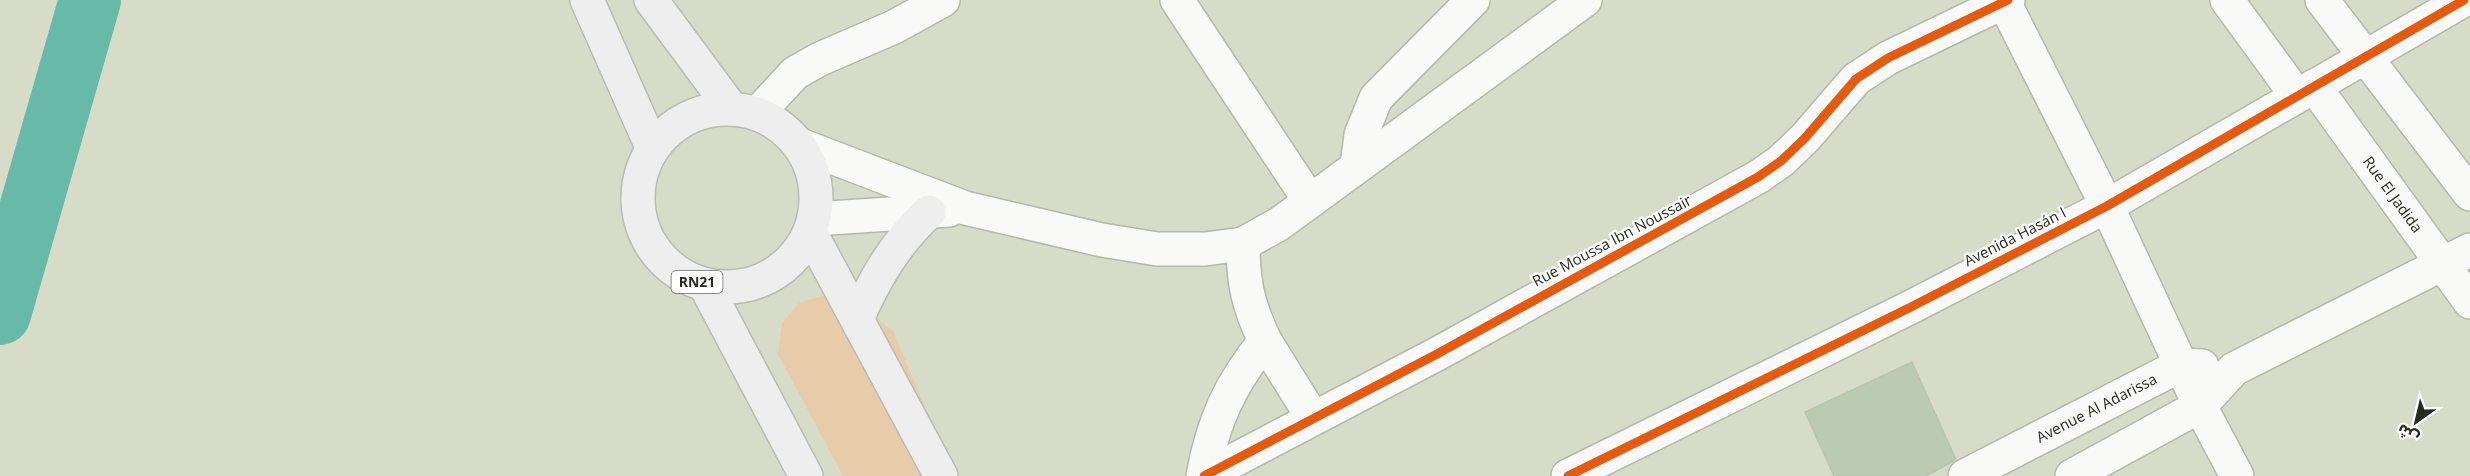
<svg xmlns="http://www.w3.org/2000/svg" width="2470" height="476" viewBox="0 0 2470 476" font-family="'Open Sans','Noto Sans Arabic',sans-serif">
<style>
.green{fill:#e8ccaa}
.lines{fill:none;stroke-linecap:round;stroke-linejoin:round}
.river{stroke:#67baa8;stroke-width:62}
.building{fill:#bacbb1;stroke:#bac3b3;stroke-width:1.5}
.minor-casing{stroke:#b4b9a8;stroke-width:36}
.secondary-casing{stroke:#b4b9a8;stroke-width:36}
.primary-casing{stroke:#babcb2;stroke-width:36}
.minor{stroke:#f9faf7;stroke-width:33}
.secondary{stroke:#f9faf7;stroke-width:33}
.primary{stroke:#efeeef;stroke-width:33}
.cycleway-casing{stroke:#fff;stroke-width:13}
.cycleway{stroke:#e8590c;stroke-width:9}
.labels{text-anchor:middle;stroke-width:4.5;stroke-linejoin:round;paint-order:stroke}
.shield{fill:#fff;stroke:#686b61;stroke-width:1.5}
.shield-label{font-size:14px;font-weight:bold;fill:#272b1d}
.street-label{font-size:15px;fill:#272b1d;stroke:#fff}
</style>
<rect width="100%" height="100%" fill="#d6dcc7"/>
<!-- green -->
<path class="green" d="M 832,293 L 862,307 L 893,331 L 954,476 L 843,476 L 778,354 L 782,323 L 799,303 Z"/>
<g class="lines">
<!-- river -->
<path class="river" d="M 0,314 L 90,0"/>
</g>
<!-- building -->
<path class="building" d="M 1912,362 L 1956,460 L 1926,476 L 1834,476 L 1805,412 Z"/>
<g class="lines">
<!-- minor casing -->
<g class="minor-casing">
<g id="minor">
<path d="M 1177,0 L 1310,201"/>
<path d="M 2003,0 L 2107,206 L 2200,406 L 2237,476"/>
<path d="M 2227,0 L 2297,96"/>
<path d="M 2322,0 L 2470,194"/>
<path id="s1" d="M 2314,86 L 2470,302"/>
<path d="M 758,113 L 795,73 L 820,59 L 894,27 L 943,0"/>
<path d="M 1357,166 L 1361,135 L 1376,98 L 1473,0"/>
<path d="M 1265,341 L 1313,418"/>
<path d="M 1203,476 C 1213,421 1230,384 1265,341 C 1248,305 1243,283 1243,244"/>
<path d="M 1204,476 L 1437,354 L 1758,177 L 1781,161 L 1805,138 L 1856,79 L 1888,58 L 2008,0"/>
<path d="M 1568,476 L 1911,307 L 2107,206 L 2464,0"/>
<path id="s2" d="M 1965,476 L 2181,365 L 2202,366"/>
<path d="M 2072,476 L 2200,406 L 2234,369 L 2470,250"/>
</g>
</g>
<!-- secondary casing -->
<g class="secondary-casing">
<g id="secondary">
<path d="M 800,145 L 965,208 L 1102,240 L 1157,249 L 1205,249 L 1243,244 L 1279,224 L 1585,0"/>
<path d="M 815,219 L 949,210"/>
</g>
</g>
<!-- primary casing -->
<g class="primary-casing">
<g id="primary">
<path d="M 587,0 L 652,147"/>
<path d="M 651,0 L 731,108"/>
<circle cx="727" cy="198" r="89"/>
<path d="M 810,232 L 941,476"/>
<path d="M 705,285 L 806,476"/>
<path d="M 857,319 C 875,278 896,242 929,212"/>
</g>
</g>
<!-- minor -->
<use href="#minor" class="minor"/>
<!-- secondary -->
<use href="#secondary" class="secondary"/>
<!-- primary -->
<use href="#primary" class="primary"/>
<!-- cycleway casing -->
<g class="cycleway-casing">
<g id="cycleway">
<path d="M 1204,476 L 1437,354 L 1758,177 L 1781,161 L 1805,138 L 1856,79 L 1888,58 L 2008,0"/>
<path d="M 1568,476 L 1911,307 L 2107,206 L 2464,0"/>
</g>
</g>
<!-- cycleway -->
<use href="#cycleway" class="cycleway"/>
</g>
<g class="labels">
<!-- shield labels -->
<rect class="shield" x="671.5" y="271" width="51" height="22" rx="4.5"/>
<g class="shield-label">
<text x="697" y="287">RN21</text>
</g>
<!-- street labels -->
<g class="street-label">
<text dy="5" stroke="none"><textPath href="#s1" startOffset="134">Rue El Jadida</textPath></text>
<text transform="translate(2015 237) rotate(-27)" y="5">Avenida Hasán I</text>
<text transform="translate(1612 241) rotate(-28)" y="5">Rue Moussa Ibn Noussair</text>
<text dy="5" stroke="none"><textPath href="#s2" startOffset="148">Avenue Al Adarissa</textPath></text>
</g>
</g>
<!-- north arrow -->
<g transform="translate(2416 422) rotate(214)" stroke="#ffffff" stroke-width="4.5" paint-order="stroke">
<path d="M0-4.5L10 22L0 15L-10 22Z" fill="#272b1d"/>
<text y="-9" font-size="16" font-weight="bold" text-anchor="middle" fill="#272b1d">ش</text>
</g>
</svg>
